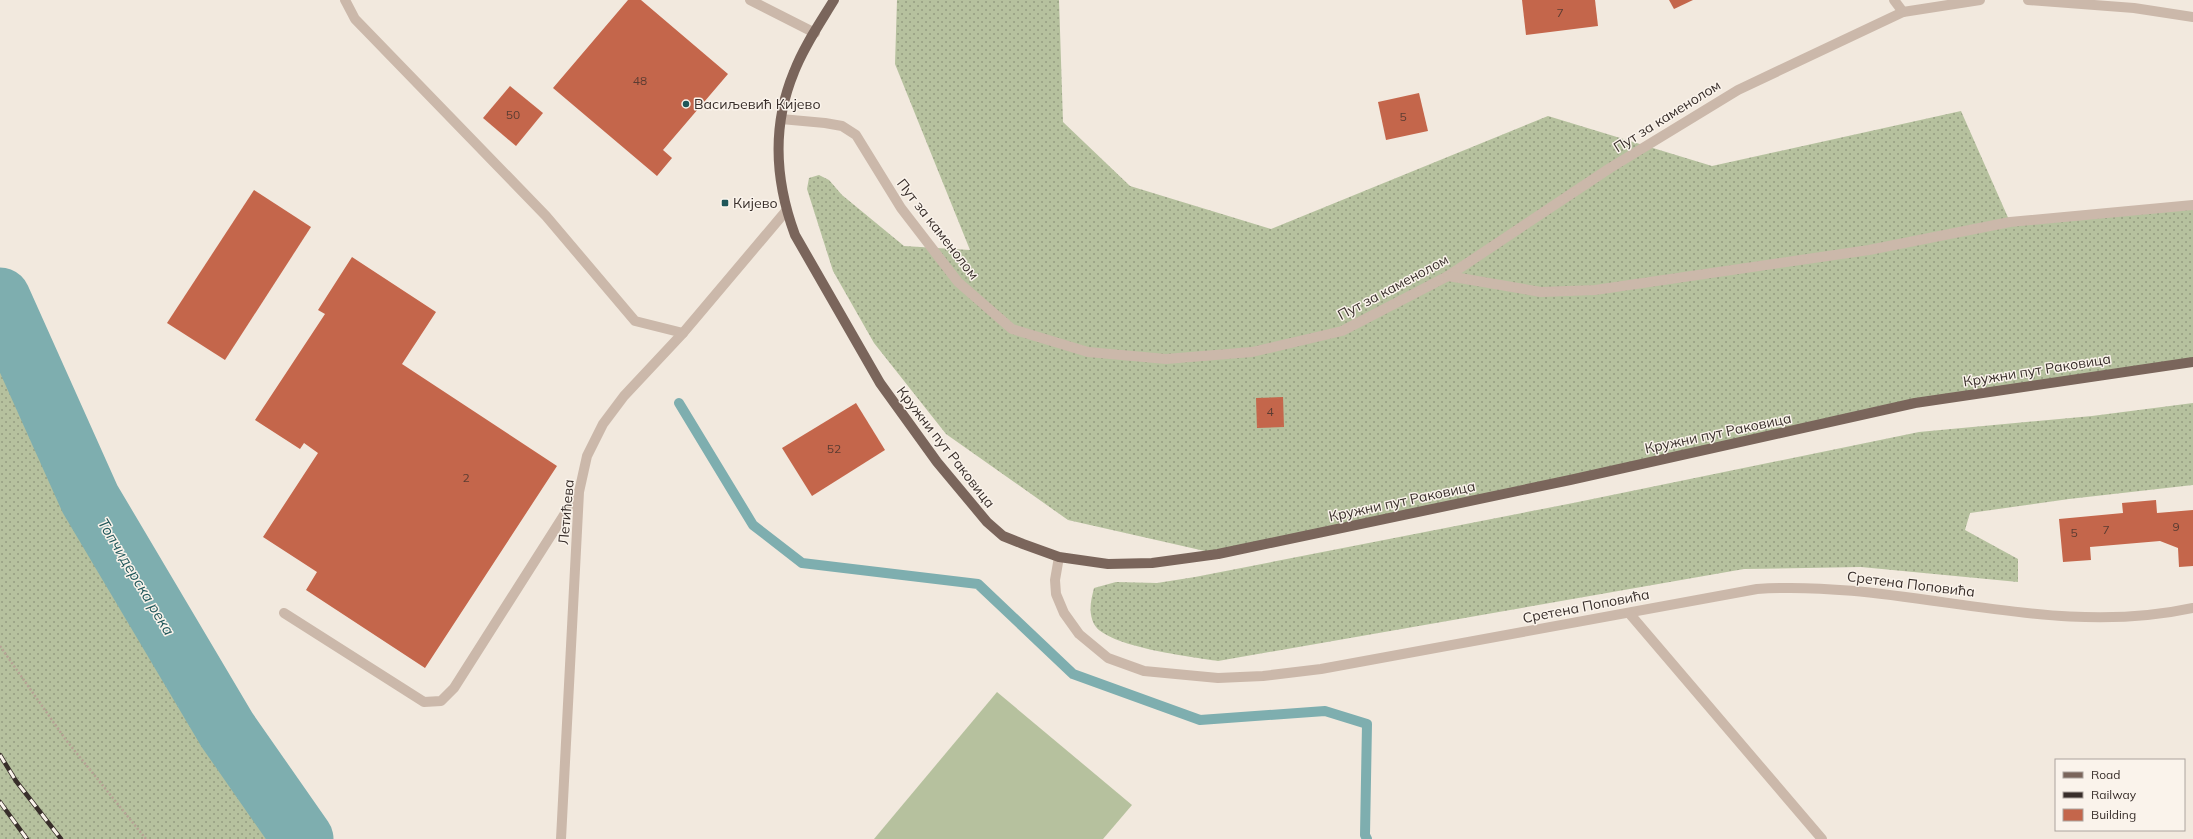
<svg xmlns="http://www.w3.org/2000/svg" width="2193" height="839" viewBox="0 0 2193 839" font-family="Mulish,sans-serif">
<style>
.grass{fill:url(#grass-dots)}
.pitch{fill:#b6c19e}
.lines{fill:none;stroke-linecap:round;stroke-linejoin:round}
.stream{stroke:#7eaeaf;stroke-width:10}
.river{stroke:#7eaeaf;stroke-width:61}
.building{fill:#c4664b}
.path{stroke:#b6a294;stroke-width:2.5;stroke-dasharray:2 2;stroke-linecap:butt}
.minor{stroke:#cbb8aa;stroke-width:10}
.major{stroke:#7a655b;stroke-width:10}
.rail-casing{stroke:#382e2a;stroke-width:4.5}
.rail{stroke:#faf3eb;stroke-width:3;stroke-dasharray:9;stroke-linecap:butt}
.poi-dot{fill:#1f5659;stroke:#faf3eb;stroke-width:1.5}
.labels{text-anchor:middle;stroke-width:3;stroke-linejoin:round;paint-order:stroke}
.number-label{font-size:12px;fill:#5b3c32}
.poi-label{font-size:14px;fill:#382e2a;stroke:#faf3eb;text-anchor:start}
.street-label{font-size:14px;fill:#382e2a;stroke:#faf3eb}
.water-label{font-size:15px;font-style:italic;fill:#1f5659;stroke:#faf3eb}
</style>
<defs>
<pattern id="grass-dots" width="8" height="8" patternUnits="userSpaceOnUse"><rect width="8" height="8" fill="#b6c19e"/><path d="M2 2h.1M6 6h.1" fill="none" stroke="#959d81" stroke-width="1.8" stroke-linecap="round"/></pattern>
</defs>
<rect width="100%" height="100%" fill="#f2e9de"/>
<!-- grass -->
<g class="grass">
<path d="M 897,0 L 1059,0 L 1063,122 L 1130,186 L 1271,229 L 1548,116 L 1712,166 L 1961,111 L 2010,222 L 2193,209 L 2193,362 L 1915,403 L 1218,554 L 1068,520 L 946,434 L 874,343 L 833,271 L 807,189 L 809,178 L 819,175 L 829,180 L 842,195 L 904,246 L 970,250 L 895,64 Z"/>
<path d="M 0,347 L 6,363 L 195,697 L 280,839 L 0,839 Z"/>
<path d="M 2193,403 L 2193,485 L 2069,499 L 1970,513 L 1965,530 L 2018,559 L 2018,582 L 1861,567 L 1744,569 L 1218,661 C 1193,657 1106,647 1094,624 C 1088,612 1091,600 1094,588 L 1116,582 L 1157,583 L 1195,577 L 1573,503 L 1919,432 L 2092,416 Z"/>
</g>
<!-- pitch -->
<path class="pitch" d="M 997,692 L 1132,805 L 1103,839 L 874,839 Z"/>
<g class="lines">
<!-- stream -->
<path class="stream" d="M 679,403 L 753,525 L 802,563 L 978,584 L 1073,674 L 1200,720 L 1325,711 L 1367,724 L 1365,835 L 1367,839"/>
<!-- river -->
<path class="river" d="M 0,298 L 90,499 L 227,730 L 303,839"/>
</g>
<!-- building -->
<g class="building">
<path d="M 628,0 L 641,0 L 728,74 L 663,150 L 672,158 L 657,176 L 553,88 Z"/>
<path d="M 1522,0 L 1595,0 L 1598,26 L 1526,35 Z"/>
<path d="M 1669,0 L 1693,0 L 1674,9 Z"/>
<path d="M 510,86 L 543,113 L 516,146 L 483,118 Z"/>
<path d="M 1419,93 L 1428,131 L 1386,140 L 1378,102 Z"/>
<path d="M 254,190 L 311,227 L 225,360 L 167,323 Z"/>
<path d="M 352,257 L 436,312 L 402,364 L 557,466 L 425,668 L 306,590 L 317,572 L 263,537 L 318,453 L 304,443 L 300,449 L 255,420 L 325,314 L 318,310 Z"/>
<path d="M 1283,397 L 1284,427 L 1257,428 L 1256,398 Z"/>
<path d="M 856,403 L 885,450 L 812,496 L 782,448 Z"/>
<path d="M 2156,500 L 2157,513 L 2193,510 L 2193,566 L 2179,567 L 2178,548 L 2160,541 L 2090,547 L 2091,560 L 2063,562 L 2059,519 L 2123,513 L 2122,503 Z"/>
</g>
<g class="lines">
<!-- path -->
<path class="path" d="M 0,646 L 66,740 L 146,839"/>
<!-- minor -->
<g class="minor">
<path d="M 345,0 L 355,19 L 546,216 L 635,321 L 683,333"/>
<path d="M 750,0 L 815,33"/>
<path d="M 1894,0 L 1903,12"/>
<path d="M 2028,0 L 2134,8 L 2193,17"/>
<path d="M 781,119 L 825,123 L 842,126 L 856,135 L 901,208 L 958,282 L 1012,329 L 1088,352 L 1166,359 L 1252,352 L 1342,331 L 1448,276 L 1610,168 L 1738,90 L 1903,12 L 1980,0"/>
<path d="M 1448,276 L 1541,292 L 1595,290 L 1869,250 L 2010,222 L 2193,205"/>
<path d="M 1059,557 L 1055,580 L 1056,594 L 1064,613 L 1079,634 L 1108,658 L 1144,671 L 1218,678 L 1263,676 L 1321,669 L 1757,589 C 1903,579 2048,640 2193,608"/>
<path d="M 284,613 L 424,702 L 441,701 L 454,688 L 578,493"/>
<path d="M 1629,613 L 1822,839"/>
<path d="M 561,839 L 579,492 L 587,456 L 603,424 L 624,396 L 683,333 L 786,211"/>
</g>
<!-- major -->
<path class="major" d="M 834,0 C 820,23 804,46 794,72 C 772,125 775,181 795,235 L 880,383 L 937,462 L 987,522 L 1003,536 L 1023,544 L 1059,557 L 1108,564 L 1152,563 L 1218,554 L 1570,480 L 1915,403 L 2193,362"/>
<!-- rail casing -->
<g class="rail-casing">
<g id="rail">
<path d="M 0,755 L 16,781 L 61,839"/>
<path d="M 0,802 L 27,839"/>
</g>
</g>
<!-- rail -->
<use href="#rail" class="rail"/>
</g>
<!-- markers -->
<g class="poi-dot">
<circle cx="686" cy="104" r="4"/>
<rect x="721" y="199" width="8" height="8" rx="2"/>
</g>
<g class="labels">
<!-- number labels -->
<g class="number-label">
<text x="1560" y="17">7</text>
<text x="640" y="85">48</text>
<text x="513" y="119">50</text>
<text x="1403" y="121">5</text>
<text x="1270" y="416">4</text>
<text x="834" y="453">52</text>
<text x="466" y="482">2</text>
<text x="2176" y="531">9</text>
<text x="2106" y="534">7</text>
<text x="2074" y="537">5</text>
</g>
<!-- poi labels -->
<g class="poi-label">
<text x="694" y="109">Васиљевић Кијево</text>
<text x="733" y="208">Кијево</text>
</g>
<!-- street labels -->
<g class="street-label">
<text transform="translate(1667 116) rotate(-32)" y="5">Пут за каменолом</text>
<text transform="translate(938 229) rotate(52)" y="5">Пут за каменолом</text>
<text transform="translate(1393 287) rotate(-28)" y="5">Пут за каменолом</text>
<text transform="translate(2037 370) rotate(-9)" y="5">Кружни пут Раковица</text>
<text transform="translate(1718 433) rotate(-12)" y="5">Кружни пут Раковица</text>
<text transform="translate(946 447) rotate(52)" y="5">Кружни пут Раковица</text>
<text transform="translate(1402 501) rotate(-12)" y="5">Кружни пут Раковица</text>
<text transform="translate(566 512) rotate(-85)" y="5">Летићева</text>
<text transform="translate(1911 584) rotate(7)" y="5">Сретена Поповића</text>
<text transform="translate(1586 606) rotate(-11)" y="5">Сретена Поповића</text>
</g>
<!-- water labels -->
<g class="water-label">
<text transform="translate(136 577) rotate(59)" y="5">Топчидерска река</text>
</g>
</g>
<!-- legend -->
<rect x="2055" y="759" width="130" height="72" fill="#faf3eb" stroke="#aca49e"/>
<rect x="2063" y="772" width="20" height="6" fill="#7a655b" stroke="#aca49e"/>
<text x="2091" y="779" font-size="12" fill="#382e2a">Road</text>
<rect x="2063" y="792" width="20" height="6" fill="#382e2a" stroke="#aca49e"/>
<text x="2091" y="799" font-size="12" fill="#382e2a">Railway</text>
<rect x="2063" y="809" width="20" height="12" fill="#c4664b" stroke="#aca49e"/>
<text x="2091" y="819" font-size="12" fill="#382e2a">Building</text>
</svg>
